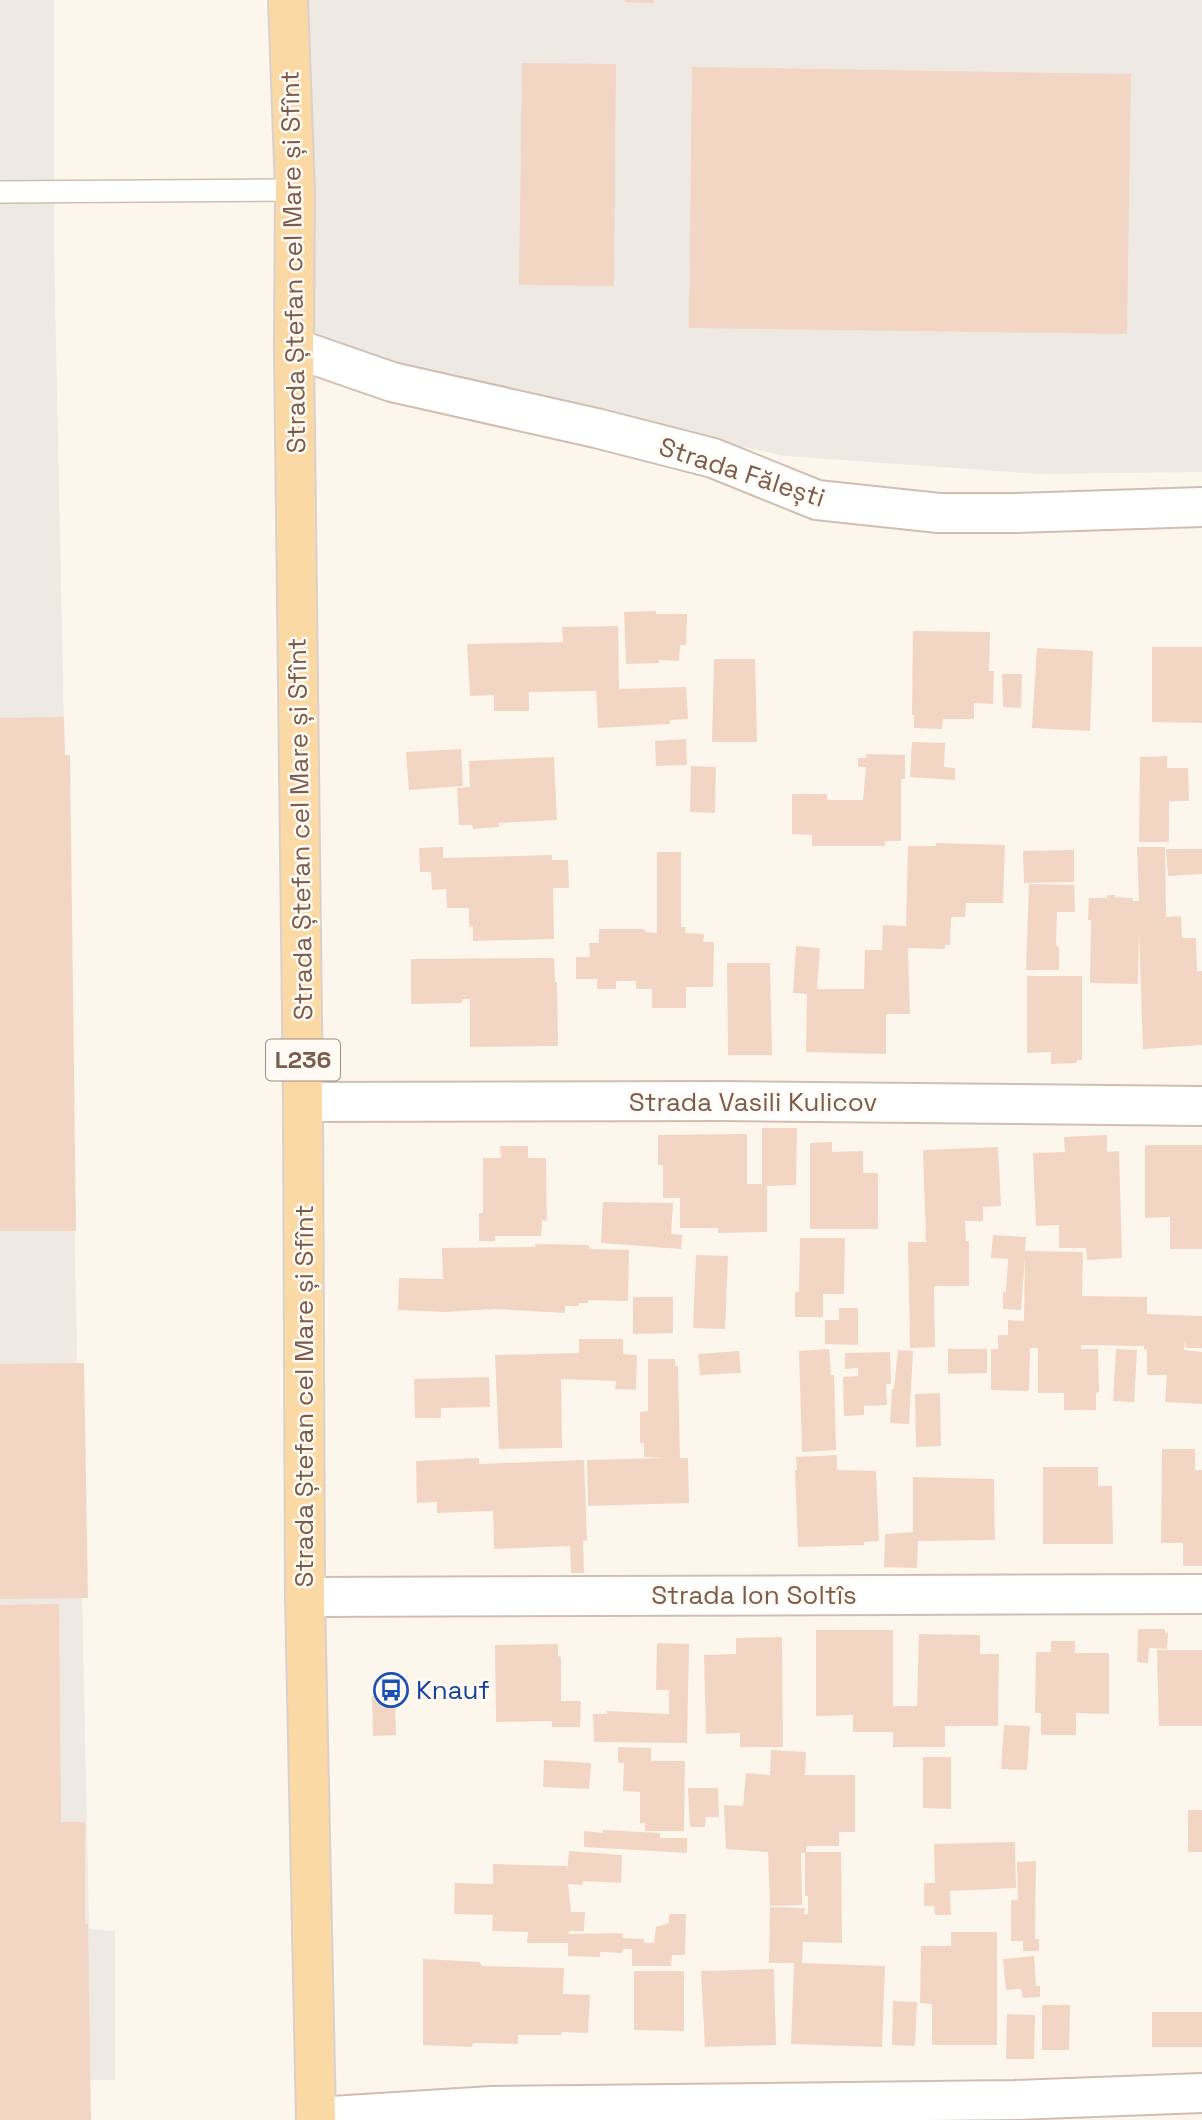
<svg xmlns="http://www.w3.org/2000/svg" width="1202" height="2120" viewBox="0 0 1202 2120" font-family="'Space Grotesk',sans-serif">
<style>
.industrial{fill:#efe9e4}
.building{fill:#f3d5c3}
.lines{fill:none;stroke-linecap:round;stroke-linejoin:round}
.lane-casing{stroke:#d1beb0;stroke-width:24}
.street-casing{stroke:#d1beb0;stroke-width:42}
.primary-casing{stroke:#dad1cd;stroke-width:42}
.lane{stroke:#fff;stroke-width:21}
.street{stroke:#fff;stroke-width:38}
.primary{stroke:#fbd9a5;stroke-width:38}
.labels{text-anchor:middle;stroke-width:5;stroke-linejoin:round;paint-order:stroke}
.shield{fill:#fffaf3;stroke:#a28b7f;stroke-width:2}
.shield-label{font-size:24px;font-weight:bold;fill:#7a5c4d}
.street-label{font-size:26px;fill:#7a5c4d;stroke:#fffaf3}
.transit-label{font-size:26px;fill:#164399;stroke:#fffaf3;text-anchor:start}
</style>
<rect width="100%" height="100%" fill="#fdf6ec"/>
<!-- industrial -->
<g class="industrial">
<path d="M 0,0 L 54,0 L 54,250 L 89,1929 L 115,1931 L 115,2080 L 88,2080 L 0,2120 Z"/>
<path d="M 285,0 L 1202,0 L 1202,472 L 1038,474 L 785,456 L 294,348 Z"/>
</g>
<!-- building -->
<g class="building">
<path d="M 625,0 L 654,0 L 654,3 L 625,2 Z"/>
<path d="M 522,63 L 616,64 L 614,286 L 519,285 Z"/>
<path d="M 692,67 L 1131,74 L 1127,334 L 689,328 Z"/>
<path d="M 656,611 L 656,614 L 687,614 L 686,645 L 680,645 L 679,661 L 659,660 L 659,663 L 626,664 L 624,612 Z"/>
<path d="M 618,626 L 619,689 L 686,687 L 688,719 L 670,720 L 670,724 L 598,728 L 596,691 L 529,692 L 529,711 L 494,711 L 494,695 L 470,696 L 467,644 L 563,642 L 562,627 Z"/>
<path d="M 913,631 L 990,632 L 989,671 L 994,671 L 993,704 L 974,703 L 974,719 L 943,719 L 942,729 L 914,728 L 914,715 L 912,715 Z"/>
<path d="M 1152,647 L 1202,647 L 1202,723 L 1152,722 Z"/>
<path d="M 1037,648 L 1093,651 L 1090,731 L 1032,728 Z"/>
<path d="M 714,659 L 755,659 L 757,742 L 712,742 Z"/>
<path d="M 1002,674 L 1022,674 L 1021,708 L 1003,707 Z"/>
<path d="M 64,717 L 65,755 L 70,755 L 76,1231 L 0,1231 L 0,718 Z"/>
<path d="M 686,739 L 687,765 L 656,766 L 655,741 Z"/>
<path d="M 912,742 L 945,743 L 944,767 L 955,768 L 955,780 L 910,777 Z"/>
<path d="M 461,749 L 463,786 L 409,790 L 406,752 Z"/>
<path d="M 866,754 L 905,755 L 905,779 L 901,779 L 901,841 L 885,841 L 885,846 L 812,846 L 812,835 L 792,834 L 792,794 L 827,794 L 827,800 L 863,800 L 866,767 L 858,767 L 858,758 L 866,758 Z"/>
<path d="M 1167,756 L 1167,768 L 1188,768 L 1189,801 L 1169,801 L 1169,842 L 1139,842 L 1140,757 Z"/>
<path d="M 554,757 L 557,820 L 499,823 L 499,827 L 473,829 L 472,825 L 459,825 L 457,788 L 470,787 L 469,761 Z"/>
<path d="M 691,766 L 716,767 L 715,813 L 690,812 Z"/>
<path d="M 936,843 L 1005,845 L 1003,903 L 966,903 L 965,917 L 951,917 L 950,945 L 945,945 L 945,949 L 908,948 L 910,1014 L 886,1014 L 886,1054 L 806,1052 L 807,994 L 793,993 L 796,946 L 820,948 L 817,989 L 864,989 L 865,950 L 882,950 L 883,925 L 906,926 L 908,846 L 936,846 Z"/>
<path d="M 443,847 L 443,858 L 552,855 L 552,860 L 568,860 L 569,888 L 553,888 L 554,939 L 473,941 L 473,926 L 469,927 L 469,908 L 447,908 L 446,889 L 432,890 L 431,872 L 420,872 L 419,848 Z"/>
<path d="M 1137,847 L 1165,847 L 1166,917 L 1181,916 L 1182,938 L 1196,938 L 1197,971 L 1202,971 L 1202,1045 L 1143,1049 L 1139,932 L 1138,984 L 1090,983 L 1091,920 L 1088,920 L 1089,898 L 1107,898 L 1107,895 L 1115,895 L 1115,897 L 1133,898 L 1133,901 L 1139,901 Z"/>
<path d="M 1166,849 L 1202,849 L 1202,874 L 1168,876 Z"/>
<path d="M 1074,850 L 1074,882 L 1024,883 L 1023,851 Z"/>
<path d="M 657,852 L 681,852 L 681,927 L 686,927 L 685,933 L 704,934 L 703,942 L 714,942 L 713,987 L 686,987 L 686,1008 L 652,1008 L 652,989 L 636,989 L 636,981 L 616,981 L 616,989 L 597,989 L 597,979 L 576,979 L 576,957 L 590,957 L 589,943 L 599,943 L 599,929 L 645,929 L 645,932 L 657,933 Z"/>
<path d="M 1029,884 L 1074,885 L 1075,912 L 1057,912 L 1056,946 L 1059,946 L 1059,970 L 1026,970 Z"/>
<path d="M 554,958 L 555,982 L 557,982 L 558,1046 L 470,1047 L 470,999 L 462,999 L 462,1003 L 411,1004 L 411,959 Z"/>
<path d="M 727,963 L 770,963 L 772,1055 L 728,1055 Z"/>
<path d="M 1027,976 L 1082,976 L 1082,1060 L 1077,1060 L 1077,1063 L 1051,1064 L 1051,1052 L 1027,1053 Z"/>
<path d="M 762,1128 L 797,1128 L 797,1132 L 796,1185 L 767,1186 L 767,1232 L 718,1233 L 718,1228 L 680,1228 L 680,1198 L 663,1198 L 663,1165 L 658,1165 L 658,1135 L 747,1134 L 747,1184 L 762,1184 Z"/>
<path d="M 1107,1135 L 1107,1152 L 1119,1151 L 1122,1258 L 1087,1260 L 1086,1248 L 1059,1248 L 1059,1225 L 1036,1226 L 1033,1153 L 1065,1152 L 1064,1137 Z"/>
<path d="M 832,1142 L 832,1152 L 863,1151 L 863,1173 L 878,1173 L 878,1229 L 810,1229 L 810,1143 Z"/>
<path d="M 1145,1145 L 1202,1145 L 1202,1249 L 1170,1249 L 1170,1217 L 1145,1218 Z"/>
<path d="M 500,1146 L 528,1146 L 528,1158 L 546,1158 L 547,1221 L 542,1220 L 541,1236 L 495,1236 L 495,1241 L 479,1241 L 479,1213 L 483,1213 L 483,1158 L 501,1158 Z"/>
<path d="M 998,1147 L 1001,1206 L 983,1207 L 983,1221 L 965,1221 L 966,1241 L 969,1241 L 969,1286 L 934,1286 L 935,1347 L 910,1348 L 908,1242 L 926,1242 L 923,1150 Z"/>
<path d="M 603,1202 L 673,1203 L 671,1234 L 682,1235 L 681,1249 L 601,1243 Z"/>
<path d="M 993,1235 L 1026,1237 L 1025,1251 L 1083,1252 L 1082,1296 L 1147,1297 L 1147,1314 L 1202,1316 L 1202,1348 L 1186,1348 L 1185,1340 L 1184,1350 L 1202,1352 L 1202,1404 L 1165,1402 L 1167,1375 L 1147,1375 L 1147,1350 L 1144,1349 L 1144,1346 L 1081,1345 L 1081,1349 L 1098,1349 L 1099,1392 L 1096,1393 L 1096,1410 L 1064,1410 L 1064,1393 L 1038,1393 L 1038,1348 L 1030,1348 L 1029,1391 L 991,1390 L 991,1349 L 998,1349 L 998,1335 L 1008,1335 L 1008,1320 L 1024,1321 L 1025,1256 L 1021,1310 L 1003,1309 L 1003,1292 L 1006,1292 L 1008,1259 L 991,1258 Z"/>
<path d="M 800,1238 L 845,1238 L 844,1294 L 823,1294 L 823,1317 L 795,1317 L 795,1292 L 799,1292 Z"/>
<path d="M 535,1244 L 589,1245 L 589,1249 L 629,1250 L 628,1301 L 588,1300 L 588,1303 L 579,1303 L 579,1306 L 565,1306 L 565,1313 L 495,1309 L 444,1312 L 398,1310 L 399,1278 L 443,1279 L 442,1248 L 535,1247 Z"/>
<path d="M 696,1255 L 728,1256 L 725,1329 L 693,1328 Z"/>
<path d="M 633,1297 L 673,1297 L 673,1333 L 633,1334 Z"/>
<path d="M 839,1308 L 858,1308 L 858,1345 L 825,1344 L 825,1320 L 839,1320 Z"/>
<path d="M 579,1339 L 623,1339 L 623,1354 L 637,1355 L 636,1390 L 615,1389 L 616,1381 L 561,1379 L 562,1448 L 499,1449 L 495,1355 L 579,1353 Z"/>
<path d="M 829,1349 L 831,1375 L 834,1375 L 836,1450 L 802,1452 L 799,1351 Z"/>
<path d="M 948,1349 L 987,1349 L 987,1373 L 948,1374 Z"/>
<path d="M 1116,1349 L 1137,1350 L 1134,1402 L 1113,1401 Z"/>
<path d="M 898,1350 L 913,1351 L 909,1424 L 890,1423 L 892,1389 L 894,1389 Z"/>
<path d="M 739,1351 L 741,1373 L 700,1375 L 698,1354 Z"/>
<path d="M 890,1352 L 891,1384 L 886,1384 L 887,1405 L 864,1406 L 864,1415 L 844,1416 L 843,1377 L 858,1376 L 858,1368 L 845,1369 L 845,1353 Z"/>
<path d="M 648,1359 L 675,1359 L 675,1366 L 678,1366 L 680,1458 L 688,1458 L 689,1503 L 588,1506 L 587,1460 L 665,1458 L 644,1457 L 644,1443 L 640,1443 L 640,1412 L 648,1411 Z"/>
<path d="M 84,1363 L 88,1598 L 0,1599 L 0,1364 Z"/>
<path d="M 489,1377 L 490,1407 L 441,1408 L 441,1418 L 415,1418 L 414,1379 Z"/>
<path d="M 940,1393 L 941,1446 L 916,1447 L 915,1394 Z"/>
<path d="M 1162,1449 L 1195,1449 L 1195,1470 L 1202,1470 L 1202,1566 L 1183,1566 L 1183,1543 L 1161,1543 Z"/>
<path d="M 837,1455 L 837,1470 L 876,1471 L 879,1541 L 864,1542 L 864,1545 L 798,1547 L 795,1470 L 797,1470 L 796,1457 Z"/>
<path d="M 479,1458 L 479,1464 L 584,1460 L 587,1541 L 583,1540 L 584,1573 L 571,1573 L 570,1546 L 494,1549 L 493,1511 L 437,1513 L 437,1502 L 417,1503 L 416,1461 Z"/>
<path d="M 1043,1467 L 1098,1467 L 1098,1486 L 1112,1486 L 1113,1544 L 1043,1544 Z"/>
<path d="M 913,1477 L 994,1479 L 995,1540 L 918,1541 L 917,1568 L 884,1567 L 885,1534 L 913,1532 Z"/>
<path d="M 59,1604 L 61,1822 L 85,1822 L 85,1924 L 88,1924 L 91,2120 L 0,2120 L 0,1605 Z"/>
<path d="M 1138,1629 L 1165,1629 L 1165,1633 L 1168,1633 L 1167,1649 L 1149,1648 L 1148,1663 L 1137,1662 Z"/>
<path d="M 816,1630 L 893,1630 L 893,1706 L 917,1706 L 919,1634 L 980,1635 L 980,1654 L 999,1654 L 998,1726 L 945,1726 L 945,1747 L 893,1747 L 893,1732 L 853,1732 L 853,1715 L 816,1716 Z"/>
<path d="M 782,1637 L 783,1747 L 740,1747 L 740,1733 L 706,1734 L 704,1655 L 736,1654 L 736,1638 Z"/>
<path d="M 1051,1641 L 1075,1641 L 1075,1653 L 1109,1653 L 1109,1714 L 1076,1713 L 1076,1735 L 1041,1735 L 1041,1713 L 1035,1713 L 1036,1652 L 1051,1652 Z"/>
<path d="M 657,1643 L 689,1644 L 687,1743 L 594,1742 L 593,1714 L 607,1714 L 607,1711 L 669,1714 L 669,1690 L 656,1690 Z"/>
<path d="M 558,1644 L 558,1656 L 561,1657 L 561,1701 L 581,1701 L 580,1727 L 552,1727 L 552,1721 L 496,1722 L 495,1645 Z"/>
<path d="M 1157,1650 L 1202,1650 L 1202,1726 L 1159,1726 Z"/>
<path d="M 372,1696 L 395,1696 L 396,1735 L 373,1736 Z"/>
<path d="M 1004,1725 L 1030,1726 L 1027,1770 L 1001,1769 Z"/>
<path d="M 618,1747 L 651,1748 L 651,1761 L 685,1761 L 684,1831 L 645,1831 L 645,1823 L 640,1823 L 640,1792 L 623,1791 L 624,1763 L 618,1763 Z"/>
<path d="M 771,1750 L 806,1752 L 805,1775 L 855,1775 L 855,1832 L 839,1832 L 839,1846 L 806,1846 L 806,1852 L 841,1852 L 842,1943 L 803,1942 L 802,1963 L 885,1966 L 882,2047 L 791,2044 L 794,1963 L 769,1963 L 770,1907 L 805,1908 L 804,1914 L 808,1914 L 808,1896 L 805,1896 L 805,1853 L 801,1853 L 802,1905 L 770,1906 L 768,1852 L 726,1849 L 724,1805 L 743,1806 L 746,1773 L 770,1775 Z"/>
<path d="M 923,1757 L 951,1757 L 951,1809 L 923,1808 Z"/>
<path d="M 544,1760 L 591,1763 L 589,1789 L 543,1787 Z"/>
<path d="M 688,1788 L 718,1788 L 719,1817 L 706,1817 L 705,1827 L 690,1827 Z"/>
<rect x="1188" y="1810" width="14" height="42"/>
<path d="M 603,1830 L 660,1833 L 660,1838 L 687,1838 L 687,1853 L 584,1847 L 584,1831 L 603,1833 Z"/>
<path d="M 1015,1842 L 1016,1888 L 950,1891 L 951,1915 L 935,1915 L 934,1906 L 924,1906 L 924,1883 L 935,1883 L 934,1844 Z"/>
<path d="M 569,1851 L 622,1855 L 621,1883 L 583,1881 L 582,1885 L 568,1884 L 571,1912 L 585,1912 L 584,1931 L 569,1931 L 569,1934 L 623,1933 L 622,1938 L 644,1939 L 644,1943 L 654,1943 L 656,1927 L 669,1923 L 669,1914 L 686,1914 L 685,1955 L 672,1955 L 671,1966 L 632,1966 L 632,1949 L 623,1949 L 622,1953 L 600,1952 L 600,1957 L 568,1956 L 568,1943 L 527,1943 L 528,1932 L 492,1931 L 493,1915 L 454,1914 L 455,1883 L 493,1884 L 493,1864 L 567,1866 L 567,1872 Z"/>
<path d="M 1036,1861 L 1035,1939 L 1039,1939 L 1039,1951 L 1023,1951 L 1023,1941 L 1011,1941 L 1011,1900 L 1018,1900 L 1017,1862 Z"/>
<path d="M 951,1932 L 997,1932 L 997,2045 L 932,2045 L 932,2004 L 920,2003 L 921,1946 L 951,1946 Z"/>
<path d="M 1034,1956 L 1036,1986 L 1040,1986 L 1040,1997 L 1023,1998 L 1021,1989 L 1006,1990 L 1003,1959 Z"/>
<path d="M 423,1959 L 480,1962 L 482,1966 L 564,1968 L 563,1994 L 590,1995 L 588,2033 L 562,2032 L 561,2035 L 518,2035 L 518,2044 L 473,2043 L 472,2047 L 423,2045 Z"/>
<path d="M 774,1969 L 776,2045 L 705,2047 L 701,1971 Z"/>
<path d="M 634,1971 L 684,1971 L 684,2031 L 634,2030 Z"/>
<path d="M 893,2001 L 917,2002 L 915,2046 L 892,2045 Z"/>
<path d="M 1042,2005 L 1070,2005 L 1069,2050 L 1042,2050 Z"/>
<rect x="1152" y="2012" width="50" height="35"/>
<path d="M 1007,2014 L 1035,2015 L 1034,2059 L 1006,2059 Z"/>
</g>
<g class="lines">
<!-- lane casing -->
<g class="lane-casing">
<path id="lane" d="M 0,192 L 295,190"/>
</g>
<!-- street casing -->
<g class="street-casing">
<g id="street">
<path d="M 294,348 L 392,382 L 596,428 L 713,458 L 817,500 L 939,513 L 1014,513 L 1202,507"/>
<path d="M 303,1102 L 724,1101 L 1202,1106"/>
<path d="M 305,1597 L 1202,1594"/>
<path d="M 316,2117 L 492,2106 L 1015,2100 L 1202,2093"/>
</g>
</g>
<!-- primary casing -->
<g class="primary-casing">
<path id="primary" d="M 288,0 L 295,190 L 294,348 L 303,1102 L 305,1597 L 316,2120"/>
</g>
<!-- lane -->
<use href="#lane" class="lane"/>
<!-- street -->
<use href="#street" class="street"/>
<!-- primary -->
<use href="#primary" class="primary"/>
</g>
<!-- icons -->
<defs>
<g id="bus-ring" transform="scale(1.75)"><circle r="9.5" fill="#fffaf3" stroke="#1a4fb4" stroke-width="1.5"/><path d="M-5-6H5V4H4V6H2V4H-2V6H-4V4H-5ZM-3.5-4V0h7V-4ZM-3.5 1.2v1.5H-2V1.2ZM2 1.2v1.5H3.5V1.2Z" fill="#1a4fb4"/></g>
</defs>
<g fill-rule="evenodd">
<use href="#bus-ring" x="391" y="1690"/>
</g>
<g class="labels">
<!-- shield labels -->
<rect class="shield" x="266" y="1039.5" width="74" height="41" rx="5"/>
<g class="shield-label">
<text x="303" y="1068">L236</text>
</g>
<!-- street labels -->
<g class="street-label">
<text transform="translate(293 262) rotate(-91)" y="9">Strada Ștefan cel Mare și Sfînt</text>
<text transform="translate(742 472) rotate(18)" y="9">Strada Fălești</text>
<text transform="translate(300 829) rotate(-91)" y="9">Strada Ștefan cel Mare și Sfînt</text>
<text x="753" y="1111">Strada Vasili Kulicov</text>
<text transform="translate(304 1396) rotate(-90)" y="9">Strada Ștefan cel Mare și Sfînt</text>
<text x="754" y="1604">Strada Ion Soltîs</text>
</g>
<!-- transit labels -->
<g class="transit-label">
<text x="416" y="1699">Knauf</text>
</g>
</g>
</svg>
